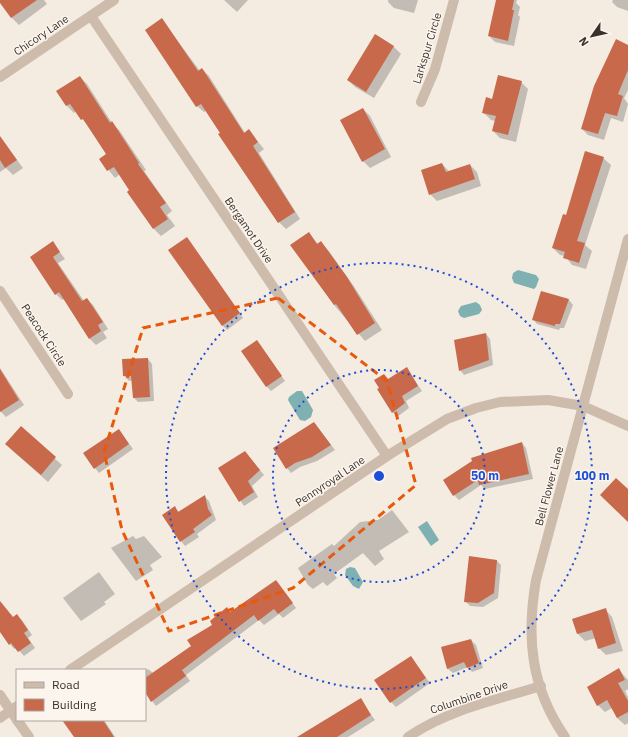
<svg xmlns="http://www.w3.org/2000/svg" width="628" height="737" viewBox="0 0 628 737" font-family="'IBM Plex Sans',sans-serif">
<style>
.water{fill:#7fb0b2}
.shadow{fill:#0003}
.building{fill:#c8694b}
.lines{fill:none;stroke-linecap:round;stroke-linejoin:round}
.minor{stroke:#cdbbac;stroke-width:10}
.marked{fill:none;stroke:#e8590c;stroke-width:3;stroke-dasharray:8 5;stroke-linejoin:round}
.ring{fill:none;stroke:#1d4ed8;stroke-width:2;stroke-dasharray:2 4}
.labels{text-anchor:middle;stroke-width:3;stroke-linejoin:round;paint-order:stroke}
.street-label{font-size:11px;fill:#3b302b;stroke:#fbf5ee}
.centre{fill:#1d4ed8;stroke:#fbf5ee;stroke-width:2}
.ring-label{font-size:12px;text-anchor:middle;font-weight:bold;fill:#1d4ed8;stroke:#fbf5ee;stroke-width:3;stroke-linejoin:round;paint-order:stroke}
</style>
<rect width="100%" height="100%" fill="#f4ebe1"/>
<!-- water -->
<g class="water">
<path d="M 518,270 L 536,275 L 539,279 L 536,287 L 534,289 L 514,283 L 512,278 L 513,273 Z"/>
<path d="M 476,302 L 480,305 L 482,310 L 479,314 L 464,318 L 460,316 L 458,311 L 461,306 Z"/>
<path d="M 297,391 L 302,391 L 313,410 L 311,417 L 305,421 L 300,420 L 288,400 L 289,397 Z"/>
<path d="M 427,521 L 439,540 L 431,546 L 418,527 Z"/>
<path d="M 350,567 L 355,568 L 363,582 L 359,589 L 353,586 L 345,575 L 346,569 Z"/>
</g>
<!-- shadow -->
<g class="shadow">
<path d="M 0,0 L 44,0 L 47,4 L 19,25 L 12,18 Z"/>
<path d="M 224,0 L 248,0 L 237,12 Z"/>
<path d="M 388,0 L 418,0 L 414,13 L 394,8 L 388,2 Z"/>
<path d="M 498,0 L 517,0 L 516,3 L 520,7 L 518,15 L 520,17 L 514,46 L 495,42 L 489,36 Z"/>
<path d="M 613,0 L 628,0 L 628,11 L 617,7 L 612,2 Z"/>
<path d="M 162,20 L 200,71 L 202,69 L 209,76 L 245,133 L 249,131 L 264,149 L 259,153 L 300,219 L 286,229 L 279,222 L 206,111 L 204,112 L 197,106 Z"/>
<path d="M 375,36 L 394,47 L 401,54 L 374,98 L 355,87 L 348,80 Z"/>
<path d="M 628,46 L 628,90 L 624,98 L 628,104 L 623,122 L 611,118 L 604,140 L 588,135 L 582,129 Z"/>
<path d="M 80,77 L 87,84 L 112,123 L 119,130 L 146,170 L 144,171 L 172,211 L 167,215 L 175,226 L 161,236 L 154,229 L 128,192 L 131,191 L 120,174 L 115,178 L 100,159 L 107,154 L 89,127 L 76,111 L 74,113 L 67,106 Z"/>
<path d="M 521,82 L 528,89 L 516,142 L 500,138 L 493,131 L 495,121 L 491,120 L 484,113 L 493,100 Z"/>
<path d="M 363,109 L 370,116 L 391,157 L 370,168 L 363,161 Z"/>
<path d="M 0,137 L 23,168 L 13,175 L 6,168 L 0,172 Z"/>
<path d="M 603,158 L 611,165 L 585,245 L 592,251 L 586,269 L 572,265 L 565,256 L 560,255 L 553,248 L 566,216 Z"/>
<path d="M 442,164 L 449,171 L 470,165 L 477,172 L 481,186 L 437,201 L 430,194 Z"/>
<path d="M 309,234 L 318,244 L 320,243 L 328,250 L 353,285 L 382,330 L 365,341 L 334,305 L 292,245 Z"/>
<path d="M 187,238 L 243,318 L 227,330 L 222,325 Z"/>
<path d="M 53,243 L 65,259 L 58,263 L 84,301 L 87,299 L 93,305 L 108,329 L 103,332 L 107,338 L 96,345 L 90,339 L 64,299 L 62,300 L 56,294 L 31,257 Z"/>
<path d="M 542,293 L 569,300 L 573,305 L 564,328 L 560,328 L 559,330 L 537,324 L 533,319 Z"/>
<path d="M 486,334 L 490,339 L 493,365 L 464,375 L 460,370 Z"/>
<path d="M 257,341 L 285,381 L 271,391 L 266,386 Z"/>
<path d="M 148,359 L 152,364 L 154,401 L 138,402 L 134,398 L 133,380 L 129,381 L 124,376 Z"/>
<path d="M 0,368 L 24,405 L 6,417 L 0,411 Z"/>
<path d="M 407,369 L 422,391 L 406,401 L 409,408 L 397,417 L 393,412 L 389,380 Z"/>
<path d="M 314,423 L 335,450 L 317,461 L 300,467 L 291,473 L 287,468 Z"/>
<path d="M 21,428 L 62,465 L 48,482 L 13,451 Z"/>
<path d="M 119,430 L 133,449 L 99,473 L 95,468 Z"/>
<path d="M 522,443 L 526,448 L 533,479 L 485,489 L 481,485 L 459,500 L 454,495 Z"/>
<path d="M 249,457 L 264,475 L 252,486 L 258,497 L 244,506 L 219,468 Z"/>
<path d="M 205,497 L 209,501 L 216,520 L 197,534 L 199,537 L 185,546 L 181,541 L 175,508 L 179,512 Z"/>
<path d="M 392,510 L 409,532 L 379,551 L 384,559 L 375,566 L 363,553 L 334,574 L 337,578 L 327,586 L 323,582 L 313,589 L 308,585 L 298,568 L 332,544 L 334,546 L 360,522 L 378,520 Z"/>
<path d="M 133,536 L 136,539 L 144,536 L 162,557 L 150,565 L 153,570 L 136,581 L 111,548 Z"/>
<path d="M 496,560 L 501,565 L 498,598 L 483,607 L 470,606 L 465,601 Z"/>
<path d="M 99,572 L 115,594 L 104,602 L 106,604 L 81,621 L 63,598 Z"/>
<path d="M 280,586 L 296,608 L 283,618 L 279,614 L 264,625 L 259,620 L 186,675 L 190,681 L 156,706 L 152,701 L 145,690 L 145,671 L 148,669 L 153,673 L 193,646 L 227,609 L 231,613 Z"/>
<path d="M 605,609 L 612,617 L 623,651 L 606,655 L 599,648 L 596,638 L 585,641 L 578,634 L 573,619 Z"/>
<path d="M 0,612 L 13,618 L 17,616 L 22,620 L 32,635 L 28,638 L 35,648 L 24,656 L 16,647 L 14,649 L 10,644 L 0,630 Z"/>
<path d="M 471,640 L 476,645 L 483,668 L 472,672 L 468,667 L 453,673 L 448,669 L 443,648 Z"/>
<path d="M 411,658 L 430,683 L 396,707 L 391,702 Z"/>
<path d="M 619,670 L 628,680 L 628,689 L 625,691 L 628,697 L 628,723 L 625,725 L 617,718 L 612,708 L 605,712 L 598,705 Z"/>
<path d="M 360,700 L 375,720 L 348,737 L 300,737 Z"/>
<path d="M 64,720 L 104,720 L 115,737 L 75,737 Z"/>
</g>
<!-- building -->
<g class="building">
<path d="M 0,0 L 37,0 L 11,18 L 0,3 Z"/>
<path d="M 496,0 L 514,0 L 512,10 L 514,10 L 508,41 L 488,36 Z"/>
<path d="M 162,18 L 198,71 L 202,68 L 244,133 L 249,129 L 258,142 L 253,146 L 295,212 L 278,223 L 218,134 L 220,133 L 201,104 L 196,107 L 145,30 Z"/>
<path d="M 375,34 L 394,46 L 366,92 L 347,80 Z"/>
<path d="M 616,39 L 628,45 L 628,70 L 618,94 L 623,96 L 617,116 L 605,113 L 598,134 L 581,129 L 594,86 Z"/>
<path d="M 498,75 L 522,81 L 508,135 L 492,131 L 496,116 L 482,113 L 486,97 L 492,99 Z"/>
<path d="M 80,76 L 110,123 L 112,121 L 139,163 L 138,164 L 166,203 L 160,207 L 168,219 L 153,229 L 127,192 L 129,190 L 114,167 L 107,171 L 99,159 L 106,154 L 83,119 L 81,120 L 70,104 L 66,106 L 56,91 Z"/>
<path d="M 363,108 L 385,149 L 362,162 L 340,120 Z"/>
<path d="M 0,136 L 17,160 L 5,168 L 0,160 Z"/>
<path d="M 585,151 L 604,157 L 577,241 L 585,243 L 579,263 L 563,258 L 565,252 L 552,248 L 563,214 L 566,215 Z"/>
<path d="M 442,163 L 446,172 L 470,164 L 475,179 L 429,195 L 421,170 Z"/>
<path d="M 309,232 L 317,244 L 321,241 L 347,277 L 375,323 L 357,335 L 336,304 L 334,305 L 290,245 Z"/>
<path d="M 187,237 L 240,313 L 222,326 L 168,250 Z"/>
<path d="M 53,241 L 60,252 L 53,257 L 82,301 L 87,298 L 103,322 L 98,325 L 101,331 L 89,339 L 59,292 L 55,295 L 30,257 Z"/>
<path d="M 541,291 L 569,299 L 560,324 L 555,324 L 555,326 L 532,320 Z"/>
<path d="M 486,333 L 489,360 L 459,371 L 454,340 Z"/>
<path d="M 257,340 L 282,376 L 266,387 L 241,351 Z"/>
<path d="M 148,358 L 150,397 L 133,398 L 131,376 L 123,376 L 122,359 Z"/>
<path d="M 407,367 L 418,386 L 402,396 L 405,403 L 392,413 L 377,389 L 379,388 L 374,380 L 384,374 L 388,379 Z"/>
<path d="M 0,369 L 19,400 L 0,412 Z"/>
<path d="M 314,422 L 331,445 L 312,457 L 295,463 L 286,469 L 273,448 Z"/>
<path d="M 21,426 L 56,457 L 41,475 L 5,444 Z"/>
<path d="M 119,429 L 129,444 L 94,469 L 83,453 Z"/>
<path d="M 522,442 L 529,474 L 479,485 L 478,480 L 453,496 L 443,480 L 472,461 L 471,458 Z"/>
<path d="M 245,451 L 260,470 L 248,481 L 254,492 L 239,502 L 218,468 Z"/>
<path d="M 616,478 L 628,489 L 628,522 L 600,495 Z"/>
<path d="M 205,495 L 208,509 L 212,515 L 193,529 L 195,532 L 180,542 L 162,515 L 175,506 L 178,512 Z"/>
<path d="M 469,556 L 497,560 L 494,593 L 478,603 L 464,602 Z"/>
<path d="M 276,580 L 293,603 L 278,614 L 274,609 L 258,621 L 254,615 L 182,670 L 186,676 L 151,702 L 145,692 L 145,678 L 191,646 L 187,640 L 212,625 L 210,621 L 227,607 L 230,612 Z"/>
<path d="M 0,601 L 13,617 L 17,614 L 28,630 L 24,633 L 31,643 L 18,652 L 11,643 L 9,645 L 0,632 Z"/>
<path d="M 606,608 L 616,643 L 598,649 L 592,630 L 577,634 L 572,619 Z"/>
<path d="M 471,639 L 479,663 L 467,668 L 464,662 L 447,669 L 441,647 Z"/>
<path d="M 411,656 L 426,678 L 390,703 L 374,680 Z"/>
<path d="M 619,668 L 625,680 L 618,683 L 628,701 L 628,712 L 617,718 L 607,700 L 597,706 L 587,687 Z"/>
<path d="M 361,698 L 371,715 L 337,737 L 297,737 Z"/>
<path d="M 62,720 L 103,720 L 114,737 L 74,737 Z"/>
</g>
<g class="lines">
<!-- minor -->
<g class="minor">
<path d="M 91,16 L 387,456"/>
<path d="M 0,77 L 114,0"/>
<path d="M 421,102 L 435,69 L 454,0"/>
<path d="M 0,291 L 68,394"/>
<path d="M 70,670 L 387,456 L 447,419 L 476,408 L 500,402 L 548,400 L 583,406 L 628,426"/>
<path d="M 0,695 L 17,720"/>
<path d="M 0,718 L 17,706"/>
<path d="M 17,720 L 29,737"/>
<path d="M 408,737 C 447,710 496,700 541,686"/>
<path d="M 565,737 C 531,688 526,638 536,580 L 628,239"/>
</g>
</g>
<!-- marked area -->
<path class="marked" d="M 278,298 L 387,381 L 416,485 L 293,588 L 169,631 L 122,530 L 104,452 L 143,328 Z"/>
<!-- distance rings -->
<g class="ring">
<circle cx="379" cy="476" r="106"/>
<circle cx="379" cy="476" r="213"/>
</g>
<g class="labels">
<!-- street labels -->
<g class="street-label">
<text transform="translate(41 35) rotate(-34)" y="4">Chicory Lane</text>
<text transform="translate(427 48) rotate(-73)" y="4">Larkspur Circle</text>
<text transform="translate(249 230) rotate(56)" y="4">Bergamot Drive</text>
<text transform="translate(44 335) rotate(57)" y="4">Peacock Circle</text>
<text transform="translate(330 481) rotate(-34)" y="4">Pennyroyal Lane</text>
<text transform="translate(549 486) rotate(-75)" y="4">Bell Flower Lane</text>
<text transform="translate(469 697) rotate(-19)" y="4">Columbine Drive</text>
</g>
</g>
<circle cx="379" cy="476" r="6" class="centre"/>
<g class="ring-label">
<text x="485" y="480">50 m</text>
<text x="592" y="480">100 m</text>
</g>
<!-- legend -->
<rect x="16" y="669" width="130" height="52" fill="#fbf5ee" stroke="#aea6a0"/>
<rect x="24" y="682" width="20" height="6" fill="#cdbbac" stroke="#aea6a0"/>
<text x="52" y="689" font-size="12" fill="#3b302b">Road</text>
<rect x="24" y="699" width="20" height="12" fill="#c8694b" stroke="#aea6a0"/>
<text x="52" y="709" font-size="12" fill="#3b302b">Building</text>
<!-- north arrow -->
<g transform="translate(592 36) rotate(236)" stroke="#fbf5ee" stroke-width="3" paint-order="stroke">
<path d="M0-3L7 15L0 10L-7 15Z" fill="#3b302b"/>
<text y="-6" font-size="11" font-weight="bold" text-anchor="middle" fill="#3b302b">N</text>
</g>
</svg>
